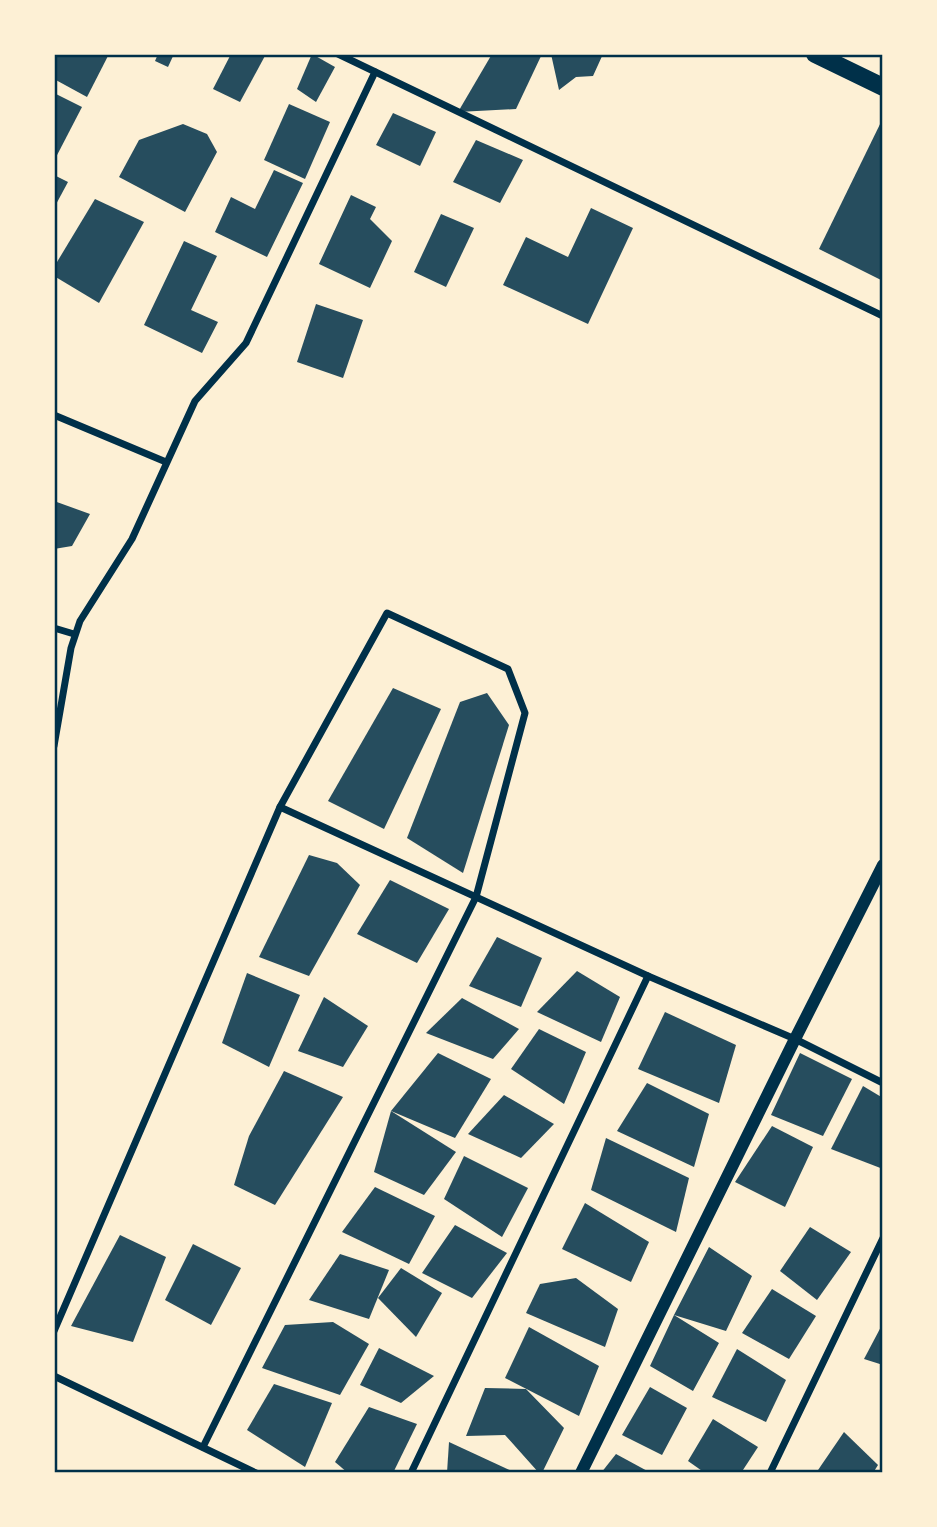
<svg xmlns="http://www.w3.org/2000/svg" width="937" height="1527" viewBox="0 0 937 1527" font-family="'Source Sans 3',sans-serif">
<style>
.building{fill:#264d5e}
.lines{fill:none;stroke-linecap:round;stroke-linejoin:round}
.minor{stroke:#003049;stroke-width:7}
.tertiary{stroke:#003049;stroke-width:12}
.primary{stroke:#003049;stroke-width:18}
.neatline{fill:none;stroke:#003049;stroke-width:2.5}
</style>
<rect width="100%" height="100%" fill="#fdf0d5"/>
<!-- building -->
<g class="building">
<path d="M 54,54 L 109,54 L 87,97 L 54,79 Z"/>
<path d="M 158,54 L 174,54 L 168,67 L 155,61 Z"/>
<path d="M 231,54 L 266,54 L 240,102 L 213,89 Z"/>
<path d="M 312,54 L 335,67 L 316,102 L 297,89 Z"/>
<path d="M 492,54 L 542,54 L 516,109 L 458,112 Z"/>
<path d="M 551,54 L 603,54 L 593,76 L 576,77 L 559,90 Z"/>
<path d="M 54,93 L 82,107 L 54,161 Z"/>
<path d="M 289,104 L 330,122 L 305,179 L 264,160 Z"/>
<path d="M 393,113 L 436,132 L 420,166 L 376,145 Z"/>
<path d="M 883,118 L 883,281 L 819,249 Z"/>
<path d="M 183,124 L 207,134 L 217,152 L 185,212 L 119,177 L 139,140 Z"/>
<path d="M 476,140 L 523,160 L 500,203 L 453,182 Z"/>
<path d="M 274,170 L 303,183 L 267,257 L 215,232 L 231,197 L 255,209 Z"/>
<path d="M 54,175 L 68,182 L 54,208 Z"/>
<path d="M 351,195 L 376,207 L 370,219 L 392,241 L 370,288 L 319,264 Z"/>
<path d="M 95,199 L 144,222 L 99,303 L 54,276 L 54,267 Z"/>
<path d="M 591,208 L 633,228 L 588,324 L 503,285 L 526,237 L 568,257 Z"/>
<path d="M 441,214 L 474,228 L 446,287 L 414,272 Z"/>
<path d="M 184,241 L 217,256 L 191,310 L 218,322 L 202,353 L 144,325 Z"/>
<path d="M 316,304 L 363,320 L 343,378 L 297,362 Z"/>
<path d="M 54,501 L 90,514 L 72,546 L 54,549 Z"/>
<path d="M 393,688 L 441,709 L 384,829 L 328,801 Z"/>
<path d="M 487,693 L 509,725 L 463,873 L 407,838 L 460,702 Z"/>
<path d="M 309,855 L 337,863 L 360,885 L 309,976 L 259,957 Z"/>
<path d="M 390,880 L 449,909 L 417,963 L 357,934 Z"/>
<path d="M 497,937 L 542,958 L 521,1007 L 469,986 Z"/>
<path d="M 577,971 L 620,997 L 601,1042 L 537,1012 Z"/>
<path d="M 247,973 L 300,995 L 269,1067 L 222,1043 Z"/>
<path d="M 324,997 L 368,1026 L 343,1067 L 298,1051 Z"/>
<path d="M 462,998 L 519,1029 L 493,1059 L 426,1033 Z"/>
<path d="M 665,1012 L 736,1045 L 719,1103 L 638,1069 Z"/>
<path d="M 539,1029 L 586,1052 L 564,1104 L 511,1069 Z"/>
<path d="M 438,1053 L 491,1079 L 455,1138 L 391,1111 Z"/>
<path d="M 800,1053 L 852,1079 L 823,1136 L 771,1115 Z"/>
<path d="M 284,1071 L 343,1097 L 275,1205 L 234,1185 L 249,1136 Z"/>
<path d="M 647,1083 L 709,1114 L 694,1167 L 617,1131 Z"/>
<path d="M 863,1086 L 883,1098 L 883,1169 L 831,1149 Z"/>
<path d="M 504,1095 L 554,1124 L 521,1158 L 468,1134 Z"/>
<path d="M 391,1111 L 456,1152 L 424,1195 L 374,1172 Z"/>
<path d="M 772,1126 L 813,1147 L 785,1207 L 735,1182 Z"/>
<path d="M 606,1138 L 689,1178 L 676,1232 L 591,1190 Z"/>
<path d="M 464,1156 L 528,1188 L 502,1237 L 444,1199 Z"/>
<path d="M 375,1187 L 435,1216 L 409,1264 L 342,1232 Z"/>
<path d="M 585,1203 L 649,1242 L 631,1282 L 562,1249 Z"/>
<path d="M 455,1225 L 507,1253 L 472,1298 L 422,1273 Z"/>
<path d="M 810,1227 L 851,1252 L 817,1300 L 780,1271 Z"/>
<path d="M 120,1235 L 166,1257 L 133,1342 L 71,1326 Z"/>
<path d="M 193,1244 L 241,1268 L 211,1325 L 165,1300 Z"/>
<path d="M 709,1247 L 752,1276 L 726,1331 L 674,1315 L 719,1343 L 693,1391 L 650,1366 L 674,1315 Z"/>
<path d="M 340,1254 L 389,1270 L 369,1319 L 309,1300 Z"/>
<path d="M 401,1268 L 442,1293 L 416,1337 L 378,1298 Z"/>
<path d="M 576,1278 L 618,1309 L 605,1347 L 526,1313 L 540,1284 Z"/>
<path d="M 772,1289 L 816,1316 L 789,1359 L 742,1333 Z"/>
<path d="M 333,1322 L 369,1344 L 340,1395 L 262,1368 L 285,1325 Z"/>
<path d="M 883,1323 L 883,1365 L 864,1359 Z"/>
<path d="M 529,1327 L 599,1366 L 579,1416 L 505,1378 Z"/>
<path d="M 379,1348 L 434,1376 L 401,1403 L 360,1385 Z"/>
<path d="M 737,1349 L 786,1380 L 766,1422 L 712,1397 Z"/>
<path d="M 274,1384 L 332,1403 L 305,1467 L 247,1430 Z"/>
<path d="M 650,1387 L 687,1408 L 662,1455 L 622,1435 Z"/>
<path d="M 485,1388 L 526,1389 L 564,1428 L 542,1473 L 539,1473 L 505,1435 L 466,1436 Z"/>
<path d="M 369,1407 L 417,1424 L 393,1473 L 348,1473 L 335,1462 Z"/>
<path d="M 713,1419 L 758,1447 L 741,1473 L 705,1473 L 688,1461 Z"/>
<path d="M 844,1432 L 878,1465 L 873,1473 L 816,1473 Z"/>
<path d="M 449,1442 L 516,1473 L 447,1473 Z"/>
<path d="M 616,1454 L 651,1473 L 601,1473 Z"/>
</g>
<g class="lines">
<!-- minor -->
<g class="minor">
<path d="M 338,54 L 883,316"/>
<path d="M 54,415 L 166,462"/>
<path d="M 54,628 L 74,634"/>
<path d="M 54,746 L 71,648 L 80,621 L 132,539 L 195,401 L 246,343 L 375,72"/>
<path d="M 280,807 L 648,976 L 795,1039 L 883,1083"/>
<path d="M 54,1331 L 280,807 L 387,613 L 508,669 L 525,713 L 476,897 L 203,1447"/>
<path d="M 54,1376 L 256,1473"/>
<path d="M 411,1473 L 648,976"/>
<path d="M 770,1473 L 883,1238"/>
</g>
<!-- tertiary -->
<path class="tertiary" d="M 581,1473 L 795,1039 L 883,865"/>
<!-- primary -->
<path class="primary" d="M 815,54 L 883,87"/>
</g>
<!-- border -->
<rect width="937" height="1527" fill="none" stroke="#fdf0d5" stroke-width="112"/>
<rect x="56" y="56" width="825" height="1415" class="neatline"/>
</svg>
